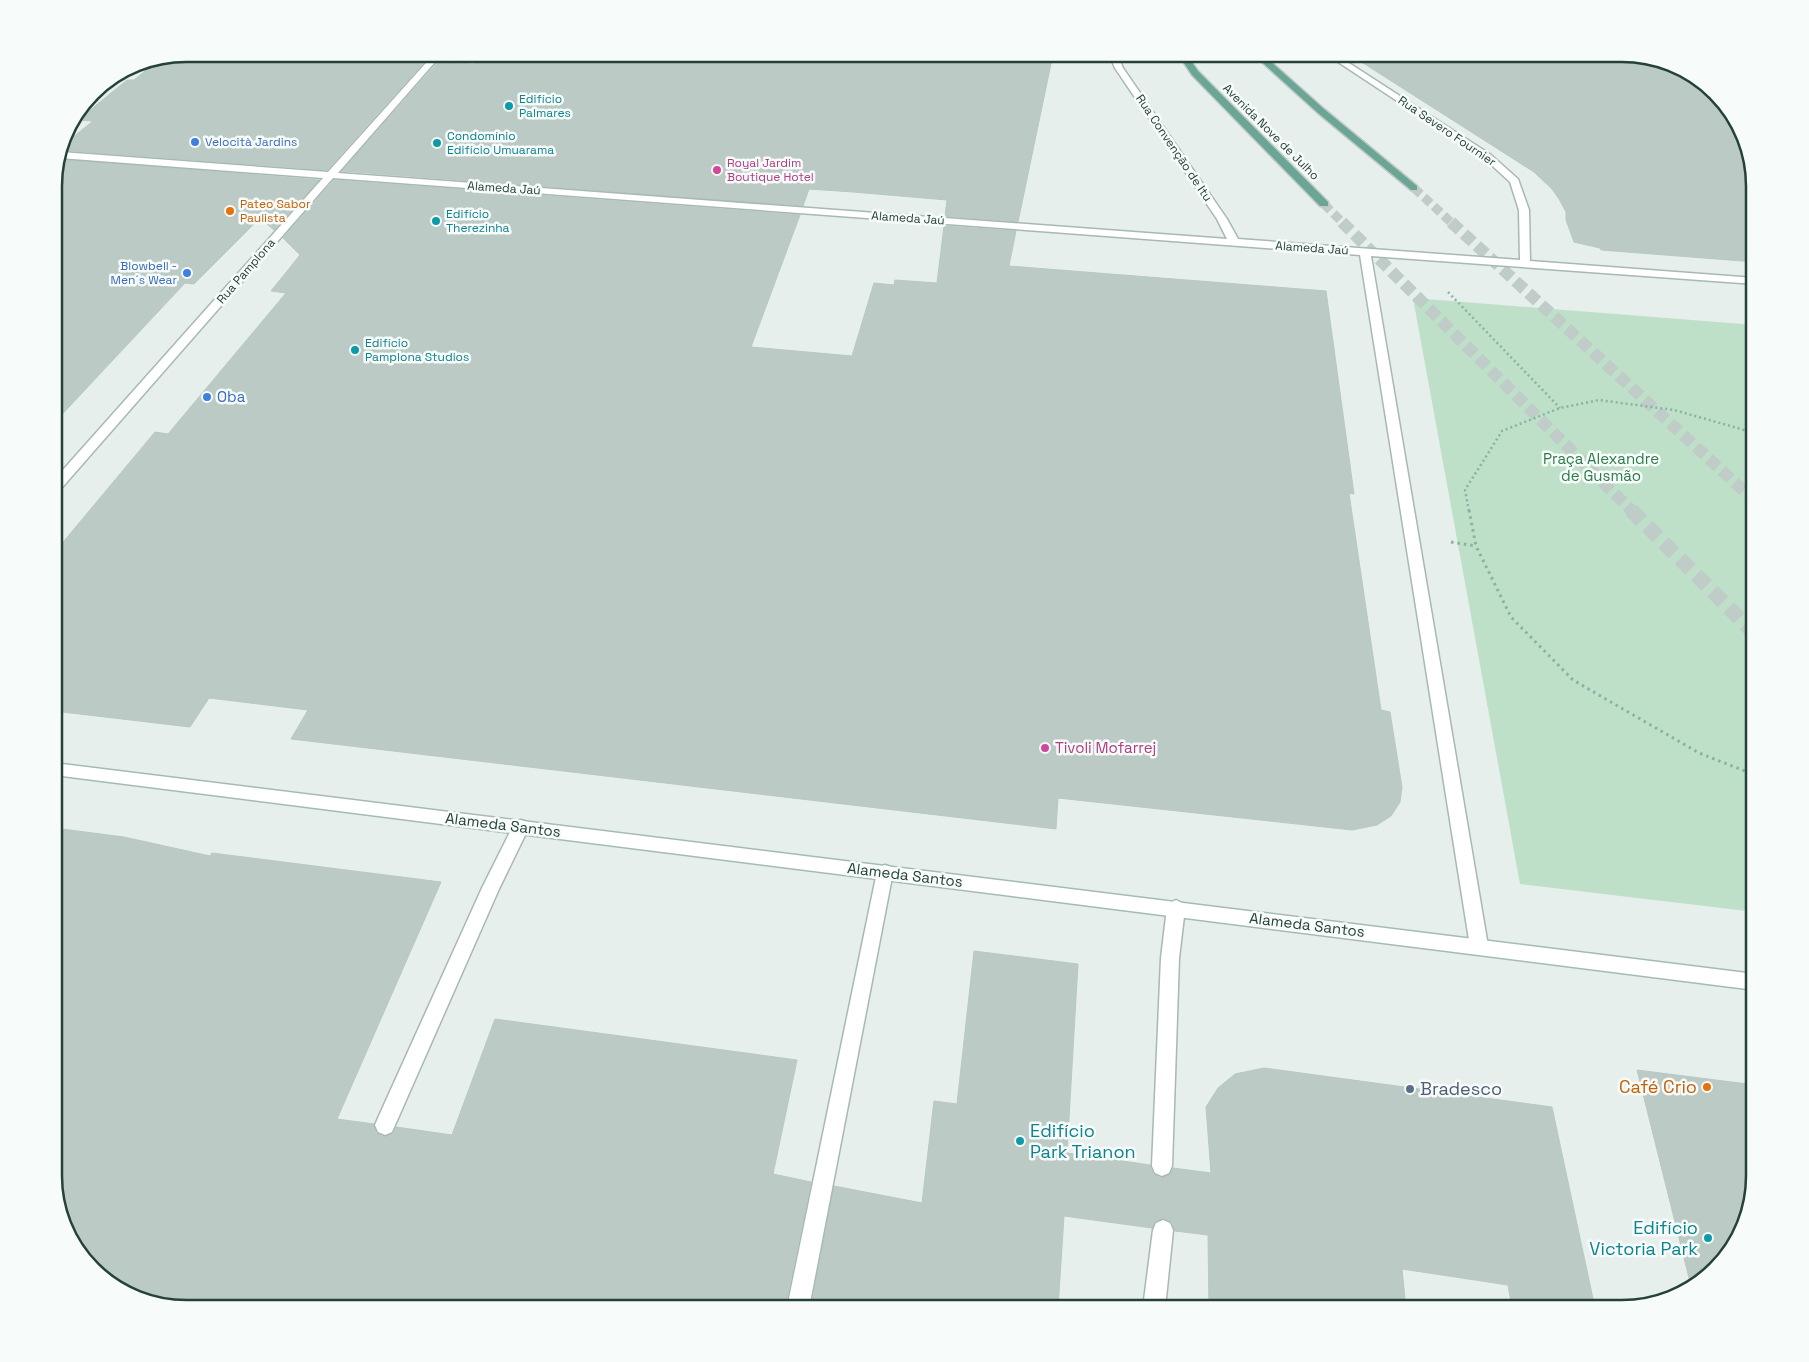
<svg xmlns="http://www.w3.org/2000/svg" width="1809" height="1362" viewBox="0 0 1809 1362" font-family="'Space Grotesk',sans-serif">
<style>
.green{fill:#bfe0c8}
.building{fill:#bbcac4;stroke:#b8c9c2}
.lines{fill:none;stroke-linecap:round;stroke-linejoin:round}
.primary-tunnel-far2{stroke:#bfccc8;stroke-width:9;stroke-dasharray:9 4.5;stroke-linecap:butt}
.primary-tunnel-far1{stroke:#bfccc8;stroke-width:12;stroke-dasharray:12 5.5;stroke-linecap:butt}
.primary-tunnel{stroke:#bfccc8;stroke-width:15;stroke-dasharray:15 8;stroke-linecap:butt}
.lane-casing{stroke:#a8b8b2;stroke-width:3}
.street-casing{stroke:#a8b8b2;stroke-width:3}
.secondary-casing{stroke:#a4bbb3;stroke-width:3}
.primary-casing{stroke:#c2cac8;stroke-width:3}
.path-far1{stroke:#86b3a5;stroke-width:2.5;stroke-dasharray:2 3;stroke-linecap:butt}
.path{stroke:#86b3a5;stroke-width:3;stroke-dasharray:2.5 4;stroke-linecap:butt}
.lane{fill:#fff;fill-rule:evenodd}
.street{fill:#fff;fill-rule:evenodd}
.secondary{fill:#fff;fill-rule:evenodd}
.primary{fill:#6aa596;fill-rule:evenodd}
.culture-dot{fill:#0f9aa8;stroke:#f7fbf9;stroke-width:2}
.shop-dot{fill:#3f7fe0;stroke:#f7fbf9;stroke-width:2}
.hotel-dot{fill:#d1479c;stroke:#f7fbf9;stroke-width:2}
.food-dot{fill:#e8710a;stroke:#f7fbf9;stroke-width:2}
.service-dot{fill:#5c6f8a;stroke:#f7fbf9;stroke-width:2}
.labels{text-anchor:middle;stroke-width:5;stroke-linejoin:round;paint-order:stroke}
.far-culture-label{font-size:12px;fill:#0d838f;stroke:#f7fbf9;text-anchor:start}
.far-street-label{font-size:12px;fill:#24423a;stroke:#f7fbf9}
.far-shop-label{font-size:12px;fill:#366cbe;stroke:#f7fbf9;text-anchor:start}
.far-hotel-label{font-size:12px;fill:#b23c85;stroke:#f7fbf9;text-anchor:start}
.far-food-label{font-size:12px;fill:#c56008;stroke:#f7fbf9;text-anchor:start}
.shop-label{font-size:15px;fill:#366cbe;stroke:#f7fbf9;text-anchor:start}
.park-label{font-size:15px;fill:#2d7a4b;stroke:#f7fbf9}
.hotel-label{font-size:15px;fill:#b23c85;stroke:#f7fbf9;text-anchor:start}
.street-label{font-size:15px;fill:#24423a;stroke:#f7fbf9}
.near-food-label{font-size:18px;fill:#c56008;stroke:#f7fbf9;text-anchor:end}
.near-service-label{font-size:18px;fill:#4e5e75;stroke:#f7fbf9;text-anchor:start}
.near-culture-label{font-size:18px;fill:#0d838f;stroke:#f7fbf9;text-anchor:start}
.rim{fill:none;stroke:#24423a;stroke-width:2.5}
</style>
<rect width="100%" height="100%" fill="#e6efeb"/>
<!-- green -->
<path class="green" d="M 1413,298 L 1755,325 L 1755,912 L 1520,884 Z"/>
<!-- building -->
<g class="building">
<path d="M 186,54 L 307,54 L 425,61 L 327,170 L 61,150 L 62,146 L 93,121 L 78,120 L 127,80 L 134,80 L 160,59 Z"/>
<path d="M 482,54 L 514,54 L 635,61 L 635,54 L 1053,54 L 1018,222 L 945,216 L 947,200 L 853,192 L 809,189 L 803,206 L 342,171 L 438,62 L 474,64 Z"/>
<path d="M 1349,54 L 1623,54 L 1666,61 L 1704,81 L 1741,127 L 1755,186 L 1755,262 L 1601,250 L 1600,248 L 1574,242 L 1566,220 L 1566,212 L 1559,199 L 1552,189 L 1534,172 Z"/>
<path d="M 59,159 L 319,180 L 274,230 L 260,218 L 194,284 L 185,283 L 54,423 L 54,177 Z"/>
<path d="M 334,180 L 800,215 L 751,347 L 852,356 L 874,283 L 894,285 L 895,280 L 937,283 L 944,226 L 1016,231 L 1009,266 L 1326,291 L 1354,494 L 1349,493 L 1381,710 L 1390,712 L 1402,787 L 1400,802 L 1391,816 L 1377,825 L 1352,830 L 1058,798 L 1056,829 L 291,739 L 308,710 L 209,698 L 190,727 L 54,711 L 54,553 L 155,432 L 168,434 L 286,293 L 271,291 L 300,255 L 283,238 Z"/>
<path d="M 54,828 L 124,837 L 210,856 L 212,853 L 441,882 L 337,1119 L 374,1124 L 376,1133 L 384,1137 L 393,1134 L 396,1127 L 452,1135 L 495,1019 L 797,1060 L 773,1174 L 811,1182 L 785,1308 L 186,1308 L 143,1301 L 105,1281 L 68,1235 L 54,1184 Z"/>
<path d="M 974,951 L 1078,964 L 1067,1153 L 1150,1165 L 1153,1174 L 1161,1178 L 1170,1175 L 1173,1168 L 1211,1173 L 1206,1107 L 1218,1088 L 1235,1074 L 1264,1068 L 1552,1107 L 1595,1308 L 1512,1308 L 1508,1285 L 1402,1269 L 1406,1308 L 1209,1308 L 1208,1235 L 1175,1231 L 1172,1222 L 1164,1218 L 1155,1221 L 1152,1228 L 1064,1216 L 1058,1308 L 811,1308 L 834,1186 L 922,1203 L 934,1101 L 957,1104 Z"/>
<path d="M 1637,1070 L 1755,1085 L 1755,1176 L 1748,1219 L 1728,1257 L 1691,1286 Z"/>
</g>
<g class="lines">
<!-- primary-tunnel-far2 -->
<g class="primary-tunnel-far2">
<path d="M 1414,188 L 1453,224"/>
<path d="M 1324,204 L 1344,224"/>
</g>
<!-- primary-tunnel-far1 -->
<g class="primary-tunnel-far1">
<path d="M 1342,222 L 1632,511"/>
<path d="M 1451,222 L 1755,501"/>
</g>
<!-- primary-tunnel -->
<path class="primary-tunnel" d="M 1631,510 L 1755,634"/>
<!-- lane casing -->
<g class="lane-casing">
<g id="lane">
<path d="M 521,820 L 527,822 L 529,827 L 499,889 L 392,1132 L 385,1135 L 378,1132 L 375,1125 L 378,1118 L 482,888 L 515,822 Z"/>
<path d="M 885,865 L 891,867 L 893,872 L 809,1308 L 787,1308 L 877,872 L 879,867 Z"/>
<path d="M 1176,900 L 1182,903 L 1185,908 L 1179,958 L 1172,1166 L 1169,1173 L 1162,1176 L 1155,1173 L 1152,1166 L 1161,958 L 1167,908 L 1170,903 Z"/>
<path d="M 1163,1220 L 1170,1223 L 1173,1230 L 1165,1308 L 1143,1308 L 1153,1230 L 1156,1223 Z"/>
</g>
</g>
<!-- street casing -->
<g class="street-casing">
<path id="street" d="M 434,54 L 442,54 L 338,173 L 1227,239 L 1217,219 L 1115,68 L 1109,54 L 1117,54 L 1123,68 L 1227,219 L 1238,239 L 1520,260 L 1519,210 L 1510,182 L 1485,159 L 1326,54 L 1335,54 L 1491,155 L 1518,179 L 1529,210 L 1530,261 L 1755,278 L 1755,284 L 1371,256 L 1488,946 L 1485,952 L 1479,954 L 1473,952 L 1470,946 L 1360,255 L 333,178 L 59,491 L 54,492 L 54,480 L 323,178 L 60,158 L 61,152 L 328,172 Z"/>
</g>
<!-- secondary casing -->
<g class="secondary-casing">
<path id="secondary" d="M 54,763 L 1755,974 L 1755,990 L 54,775 Z"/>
</g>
<!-- primary casing -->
<g class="primary-casing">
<g id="primary">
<path d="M 1178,54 L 1186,54 L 1198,71 L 1328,202 L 1328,206 L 1320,206 L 1192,75 Z"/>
<path d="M 1253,54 L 1262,54 L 1324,109 L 1417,186 L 1417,190 L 1411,190 L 1318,113 Z"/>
</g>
</g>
<!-- path-far1 -->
<g class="path-far1">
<path d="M 1448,292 L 1560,408"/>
<path d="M 1469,511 L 1465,490 L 1502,431 L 1560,408 L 1599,400 L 1674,410 L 1755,433"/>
</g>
<!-- path -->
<g class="path">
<path d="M 1469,510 L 1476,546 L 1511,617 L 1573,680 L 1699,753 L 1755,775"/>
<path d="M 1451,542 L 1476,546"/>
</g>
<!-- lane -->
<use href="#lane" class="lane"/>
<!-- street -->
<use href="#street" class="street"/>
<!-- secondary -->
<use href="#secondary" class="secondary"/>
<!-- primary -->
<use href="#primary" class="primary"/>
</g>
<!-- markers -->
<g class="culture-dot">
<circle cx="509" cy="106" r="5"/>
<circle cx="437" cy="143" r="5"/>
<circle cx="436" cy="221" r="5"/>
<circle cx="355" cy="350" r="5"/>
<circle cx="1020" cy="1141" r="5"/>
<circle cx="1708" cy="1238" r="5"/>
</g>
<g class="shop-dot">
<circle cx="195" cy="142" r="5"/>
<circle cx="187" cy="273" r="5"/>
<circle cx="207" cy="397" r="5"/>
</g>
<g class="hotel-dot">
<circle cx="717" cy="170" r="5"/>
<circle cx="1045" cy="748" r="5"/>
</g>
<g class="food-dot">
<circle cx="230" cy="211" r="5"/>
<circle cx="1707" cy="1087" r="5"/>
</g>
<circle class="service-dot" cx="1410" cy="1089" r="5"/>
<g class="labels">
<!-- far-culture labels -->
<g class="far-culture-label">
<text x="519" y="103">Edifício<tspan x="519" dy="14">Palmares</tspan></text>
<text x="447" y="140">Condomínio<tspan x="447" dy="14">Edifício Umuarama</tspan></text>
<text x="446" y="218">Edifício<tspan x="446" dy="14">Therezinha</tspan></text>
<text x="365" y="347">Edifício<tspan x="365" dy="14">Pamplona Studios</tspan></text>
</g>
<!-- far-street labels -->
<g class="far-street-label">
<text transform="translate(1447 131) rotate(34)" y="4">Rua Severo Fournier</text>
<text transform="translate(1271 132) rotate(45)" y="4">Avenida Nove de Julho</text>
<text transform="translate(1174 148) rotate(56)" y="4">Rua Convenção de Itu</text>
<text transform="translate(504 188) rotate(4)" y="4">Alameda Jaú</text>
<text transform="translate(908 218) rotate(4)" y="4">Alameda Jaú</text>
<text transform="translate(1312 248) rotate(4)" y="4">Alameda Jaú</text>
<text transform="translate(246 271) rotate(-49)" y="4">Rua Pamplona</text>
</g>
<!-- far-shop labels -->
<g class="far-shop-label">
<text x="205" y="146">Velocità Jardins</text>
<text x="177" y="270" text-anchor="end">Blowbell -<tspan x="177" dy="14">Men´s Wear</tspan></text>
</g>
<!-- far-hotel labels -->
<g class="far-hotel-label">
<text x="727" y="167">Royal Jardim<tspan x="727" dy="14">Boutique Hotel</tspan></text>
</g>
<!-- far-food labels -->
<g class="far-food-label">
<text x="240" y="208">Pateo Sabor<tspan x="240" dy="14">Paulista</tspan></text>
</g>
<!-- shop labels -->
<g class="shop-label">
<text x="217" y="402">Oba</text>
</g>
<!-- park labels -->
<g class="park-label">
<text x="1601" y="464">Praça Alexandre<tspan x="1601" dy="17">de Gusmão</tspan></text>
</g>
<!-- hotel labels -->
<g class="hotel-label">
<text x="1055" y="753">Tivoli Mofarrej</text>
</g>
<!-- street labels -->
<g class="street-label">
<text transform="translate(503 825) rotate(7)" y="5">Alameda Santos</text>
<text transform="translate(905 875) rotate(7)" y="5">Alameda Santos</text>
<text transform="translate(1307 925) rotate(7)" y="5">Alameda Santos</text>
</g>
<!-- near-food labels -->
<g class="near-food-label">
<text x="1697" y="1093">Café Crio</text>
</g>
<!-- near-service labels -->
<g class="near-service-label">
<text x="1420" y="1095">Bradesco</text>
</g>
<!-- near-culture labels -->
<g class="near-culture-label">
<text x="1030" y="1137">Edifício<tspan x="1030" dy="21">Park Trianon</tspan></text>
<text x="1698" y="1234" text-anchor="end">Edifício<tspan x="1698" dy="21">Victoria Park</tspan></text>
</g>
</g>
<!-- crop -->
<path d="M0 0H1809V1362H0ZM186 62H1622A124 124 0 0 1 1746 186V1176A124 124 0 0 1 1622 1300H186A124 124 0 0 1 62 1176V186A124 124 0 0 1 186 62Z" fill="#f7fbf9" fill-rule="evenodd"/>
<path class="rim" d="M186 62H1622A124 124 0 0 1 1746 186V1176A124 124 0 0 1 1622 1300H186A124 124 0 0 1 62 1176V186A124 124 0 0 1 186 62Z"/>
</svg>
